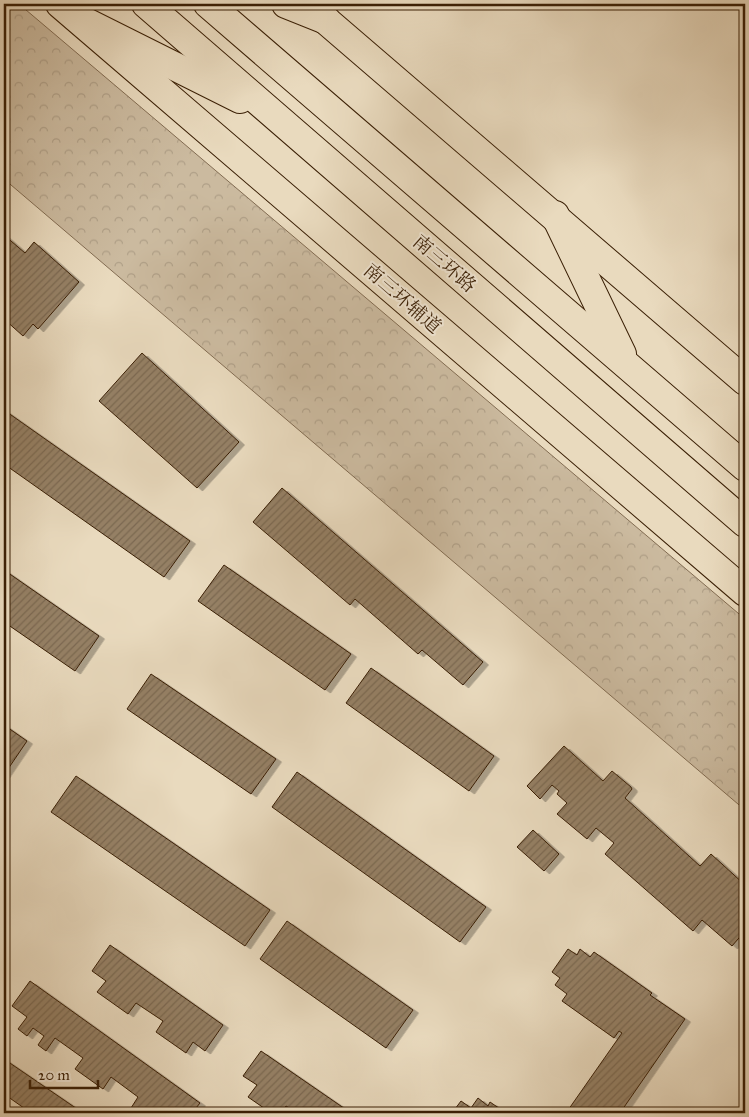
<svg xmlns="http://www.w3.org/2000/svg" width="749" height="1117" viewBox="0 0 749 1117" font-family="'IM FELL Great Primer','Noto Serif SC',serif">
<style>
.park{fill:url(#park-crowns);stroke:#826c52}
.building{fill:url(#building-hatch);stroke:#3a1f05;filter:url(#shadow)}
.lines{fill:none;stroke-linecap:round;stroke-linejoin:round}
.major-casing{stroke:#3a1f05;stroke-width:30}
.highway-casing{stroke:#3a1f05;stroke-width:30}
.major{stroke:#e9dabe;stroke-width:28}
.highway{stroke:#e9dabe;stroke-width:28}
.labels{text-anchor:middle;stroke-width:4;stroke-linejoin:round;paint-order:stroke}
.street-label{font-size:19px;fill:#3a1f05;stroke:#f1e7d5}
</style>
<defs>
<pattern id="park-crowns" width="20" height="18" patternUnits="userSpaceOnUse" patternTransform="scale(1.25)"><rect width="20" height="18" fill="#cbba9f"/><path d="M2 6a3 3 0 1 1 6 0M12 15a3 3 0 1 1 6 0" fill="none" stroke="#af9f87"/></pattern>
<pattern id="building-hatch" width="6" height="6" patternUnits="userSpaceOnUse" patternTransform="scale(1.25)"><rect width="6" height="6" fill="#958065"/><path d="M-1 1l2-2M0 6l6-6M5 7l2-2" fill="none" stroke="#7b6851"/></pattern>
<filter id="shadow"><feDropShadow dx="5.5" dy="3" stdDeviation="0" flood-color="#0004"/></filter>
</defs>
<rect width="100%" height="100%" fill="#e9dabe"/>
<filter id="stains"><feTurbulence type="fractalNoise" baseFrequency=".004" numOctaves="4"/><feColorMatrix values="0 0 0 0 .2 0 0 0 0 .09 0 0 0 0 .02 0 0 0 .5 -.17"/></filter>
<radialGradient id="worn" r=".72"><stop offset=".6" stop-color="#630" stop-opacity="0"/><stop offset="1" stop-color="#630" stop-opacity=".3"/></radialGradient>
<!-- park -->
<path class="park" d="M 4,4 L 19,4 L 745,619 L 745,810 L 4,179 Z"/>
<!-- building -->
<g class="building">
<path d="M 4,235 L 25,253 L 34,242 L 79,282 L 38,329 L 33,324 L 23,336 L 4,319 Z"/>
<path d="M 142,353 L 239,442 L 197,488 L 99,401 Z"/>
<path d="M 4,410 L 190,541 L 164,577 L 4,464 Z"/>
<path d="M 282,488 L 483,662 L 463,685 L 422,650 L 418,654 L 355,599 L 350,605 L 253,522 Z"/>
<path d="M 224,565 L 351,654 L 325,690 L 198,601 Z"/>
<path d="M 4,570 L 99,636 L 75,671 L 4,622 Z"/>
<path d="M 371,668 L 494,756 L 469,791 L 346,703 Z"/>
<path d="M 151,674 L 276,759 L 251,794 L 127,709 Z"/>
<path d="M 4,725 L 27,741 L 4,775 Z"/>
<path d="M 564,746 L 603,781 L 612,771 L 631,787 L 632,789 L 625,798 L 700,866 L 711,854 L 745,885 L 745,931 L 732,946 L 702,920 L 693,931 L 605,854 L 614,843 L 596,828 L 587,839 L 557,814 L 567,803 L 557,794 L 559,791 L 552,785 L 540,799 L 527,786 Z"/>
<path d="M 297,772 L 486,907 L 460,942 L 272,807 Z"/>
<path d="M 76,776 L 270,910 L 245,946 L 51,812 Z"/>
<path d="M 533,830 L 559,854 L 544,871 L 517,847 Z"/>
<path d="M 287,921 L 413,1010 L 386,1048 L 260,959 Z"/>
<path d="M 110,945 L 223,1025 L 205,1051 L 193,1042 L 186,1053 L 156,1032 L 163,1021 L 136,1003 L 128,1014 L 97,992 L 106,981 L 92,971 Z"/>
<path d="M 568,949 L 577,955 L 580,949 L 590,957 L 594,952 L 652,993 L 650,995 L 685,1019 L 620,1113 L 566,1113 L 622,1033 L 619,1031 L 614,1038 L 562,1001 L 567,994 L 555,985 L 560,978 L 552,972 Z"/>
<path d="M 30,981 L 200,1103 L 192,1113 L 138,1113 L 131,1108 L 138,1097 L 111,1077 L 103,1089 L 75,1069 L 83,1058 L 55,1038 L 46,1051 L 38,1045 L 44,1036 L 33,1028 L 27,1036 L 18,1029 L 27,1017 L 12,1006 Z"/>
<path d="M 261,1051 L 351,1113 L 297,1113 L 286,1106 L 281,1113 L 271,1113 L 248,1097 L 257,1085 L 243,1076 Z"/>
<path d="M 4,1059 L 83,1113 L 31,1113 L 4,1094 Z"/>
<path d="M 478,1098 L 488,1106 L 490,1102 L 506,1113 L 452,1113 L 461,1101 L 471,1108 Z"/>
</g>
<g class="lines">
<!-- major casing -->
<g class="major-casing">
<g id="major">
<path d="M 60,4 L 745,592"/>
<path d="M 308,5 L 745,381"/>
</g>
</g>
<!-- highway casing -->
<g class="highway-casing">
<g id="highway">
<path d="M 146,4 L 745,523"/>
<path d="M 208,4 L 745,467"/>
<path d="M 286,4 L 326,20"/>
<path d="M 76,17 L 240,99"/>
<path d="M 555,215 L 622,354"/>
</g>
</g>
<!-- major -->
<use href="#major" class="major"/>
<!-- highway -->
<use href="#highway" class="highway"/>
</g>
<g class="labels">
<!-- street labels -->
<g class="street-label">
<text transform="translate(445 263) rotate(41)" y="7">南三环路</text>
<text transform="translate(403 298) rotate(41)" y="7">南三环辅道</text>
</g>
</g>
<!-- margin -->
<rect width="749" height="1117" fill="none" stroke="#e9dabe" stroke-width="20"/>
<rect x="5" y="5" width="739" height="1107" fill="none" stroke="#3a1f05" stroke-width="2.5"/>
<rect x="10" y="10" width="729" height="1097" fill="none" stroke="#3a1f05"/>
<!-- scale -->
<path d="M30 1080v8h68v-8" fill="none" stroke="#3a1f05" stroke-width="2.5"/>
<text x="38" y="1080" font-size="15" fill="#3a1f05" stroke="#f1e7d5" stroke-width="4" paint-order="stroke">20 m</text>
<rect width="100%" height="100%" filter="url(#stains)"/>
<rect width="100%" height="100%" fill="url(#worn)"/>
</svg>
